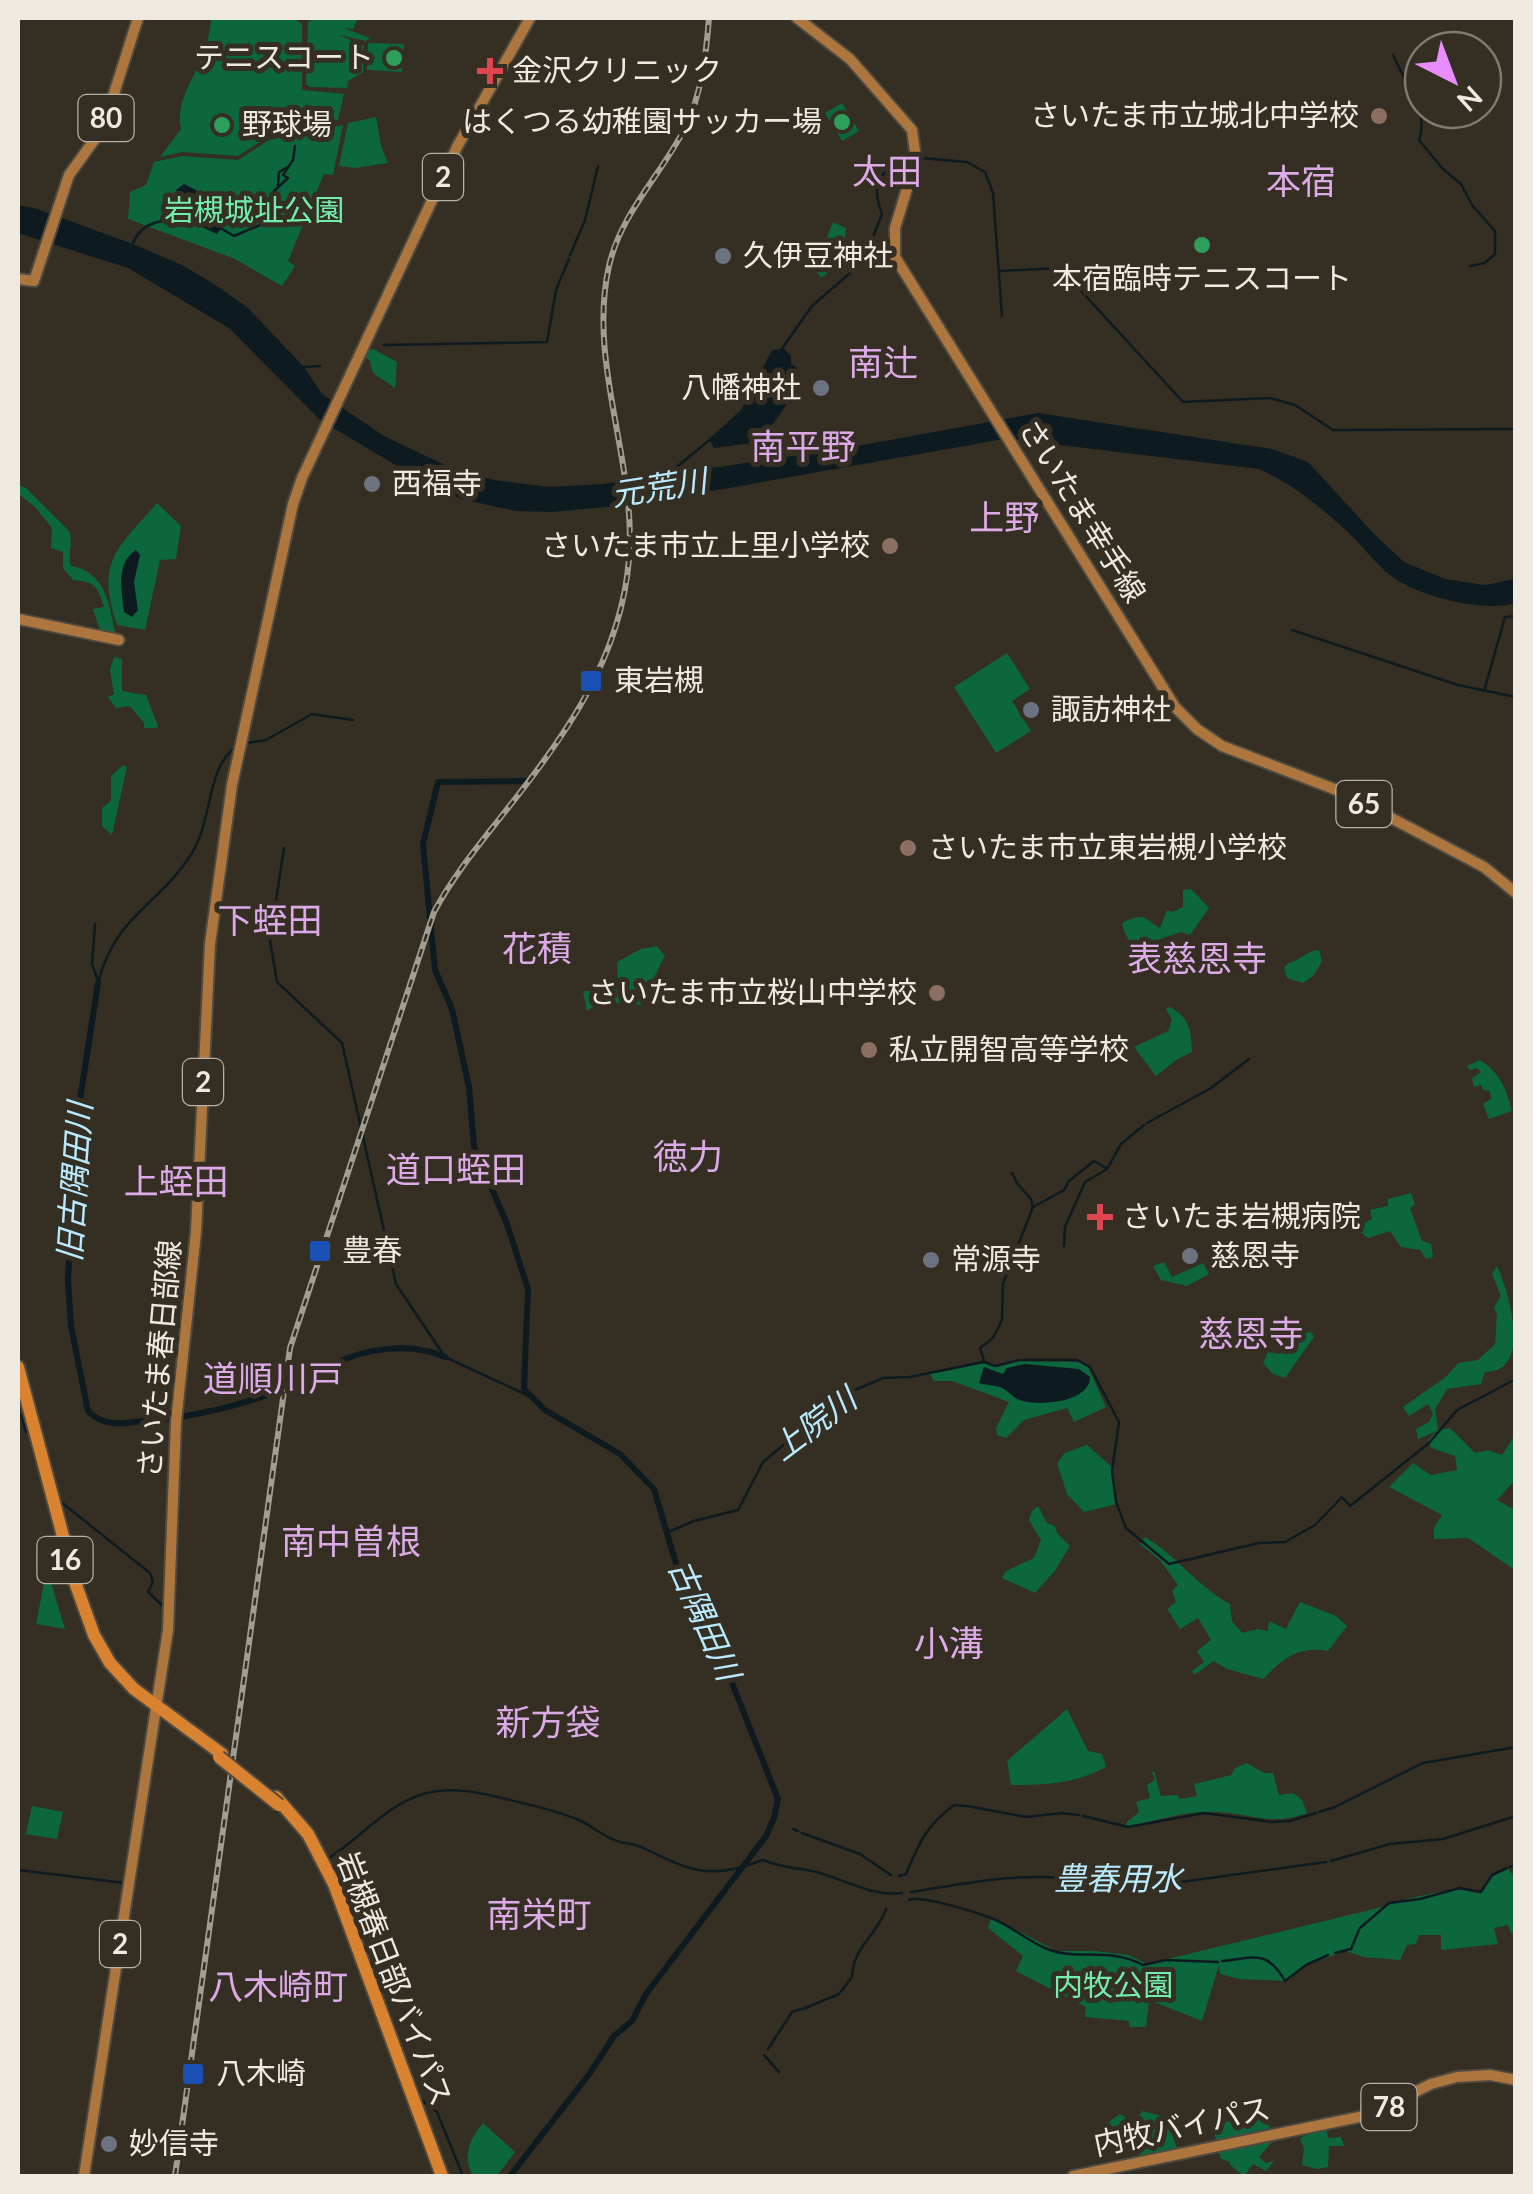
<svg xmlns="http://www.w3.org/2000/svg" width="1533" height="2194" viewBox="0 0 1533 2194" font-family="Lato,'Noto Sans JP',sans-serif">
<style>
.green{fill:#0c673f}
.water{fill:#0d1b21}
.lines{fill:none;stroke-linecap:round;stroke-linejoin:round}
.stream{stroke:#0d1b21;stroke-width:2.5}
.river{stroke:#0d1b21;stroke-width:6}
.primary-casing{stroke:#4f4a3f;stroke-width:14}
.highway-casing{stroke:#4f4a3f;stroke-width:16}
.primary{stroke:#ad763f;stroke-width:10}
.highway{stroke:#d98331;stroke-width:12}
.rail-casing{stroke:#a29d93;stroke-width:6}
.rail{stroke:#352e22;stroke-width:2.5;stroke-dasharray:8;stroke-linecap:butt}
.highway-bridge-casing{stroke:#4f4a3f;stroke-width:16;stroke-linecap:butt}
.highway-bridge{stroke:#d98331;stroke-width:12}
.leisure-dot{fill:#2e9e5b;stroke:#352e22;stroke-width:4}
.health-dot{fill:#e0444e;stroke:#352e22;stroke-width:4}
.education-dot{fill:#8d6e63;stroke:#352e22;stroke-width:4}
.worship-dot{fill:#6b7280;stroke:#352e22;stroke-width:4}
.transit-dot{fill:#1a4fb4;stroke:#352e22;stroke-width:4}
.labels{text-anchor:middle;stroke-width:10;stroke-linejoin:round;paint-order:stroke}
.shield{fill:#352e22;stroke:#b6b2a8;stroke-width:2.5}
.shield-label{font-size:28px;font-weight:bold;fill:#eeeae2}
.poi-label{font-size:30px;fill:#eeeae2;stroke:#352e22;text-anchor:start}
.park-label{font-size:30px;fill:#72edac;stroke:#352e22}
.street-label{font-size:30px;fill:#eeeae2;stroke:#352e22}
.water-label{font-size:32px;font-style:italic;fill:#b9eaff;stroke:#352e22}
.quarter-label{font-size:35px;fill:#dcaae7;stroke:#352e22}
</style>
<rect width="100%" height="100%" fill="#352e22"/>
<!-- green -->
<g class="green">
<path d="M 212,18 L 293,18 L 302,24 L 302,90 L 344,94 L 338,120 L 272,134 L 238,156 L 182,152 L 160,157 L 181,129 C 175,99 196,77 205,50 C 209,40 209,28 212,18 Z"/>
<path d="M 310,18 L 358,18 L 353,29 L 344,28 L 370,38 L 366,41 L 339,35 L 364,46 L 363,72 L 348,81 L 347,88 L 310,87 L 306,84 L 308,22 L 314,19 Z"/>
<path d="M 368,43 L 404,44 L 402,72 L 367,70 Z"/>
<path d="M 842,103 L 859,131 L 842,141 L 825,113 Z"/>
<path d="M 376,117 L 381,146 L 388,163 L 355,168 L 339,166 L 348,123 Z"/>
<path d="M 343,125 L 333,175 L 324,174 L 288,261 L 295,266 L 282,286 L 235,259 L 128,219 L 130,192 L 146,185 L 154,162 L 182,156 L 238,160 L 269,140 Z"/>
<path d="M 833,222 L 846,228 L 845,239 L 826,275 L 821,277 L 814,270 Z"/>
<path d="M 373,349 L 397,362 L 395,388 L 373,373 L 370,361 L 364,356 L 366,351 Z"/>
<path d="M 18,485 L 26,488 L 69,531 C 74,543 67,553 71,566 C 105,571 110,605 115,633 L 100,630 L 93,609 L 104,607 C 98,585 94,582 73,580 L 63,568 L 63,552 L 51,548 L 52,528 L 36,508 L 18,493 Z"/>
<path d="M 157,503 L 181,526 L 176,559 L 160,560 L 145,630 L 117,625 C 95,561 118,548 157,503 Z"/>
<path d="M 1007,653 L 1030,689 L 1012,701 L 1031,731 L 996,753 L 954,687 Z"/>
<path d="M 114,657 L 122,659 L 122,691 L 146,695 L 158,726 L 156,728 L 144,728 L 144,723 L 130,706 L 116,708 L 108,697 L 114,694 L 110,670 Z"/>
<path d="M 123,765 L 127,767 L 112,835 L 102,826 L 102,808 L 111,801 L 111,776 Z"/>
<path d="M 1191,889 L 1209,908 L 1190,935 L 1181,932 L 1157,940 L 1160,957 L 1155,964 L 1148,965 L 1148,957 C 1134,949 1125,938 1122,923 C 1145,911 1144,919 1160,928 L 1167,910 L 1172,912 L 1183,907 L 1183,890 Z"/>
<path d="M 657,946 L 665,956 C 655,972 652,990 640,1005 L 602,1001 L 587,1011 L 583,991 L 611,991 L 618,985 L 617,962 L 641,949 Z"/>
<path d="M 1319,950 L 1322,961 L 1314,975 L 1303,983 L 1287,978 L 1284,968 L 1288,963 C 1300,961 1305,951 1319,950 Z"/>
<path d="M 1170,1007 C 1190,1018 1191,1031 1192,1052 L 1176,1060 L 1156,1076 L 1134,1047 L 1168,1031 L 1172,1020 L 1166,1009 Z"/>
<path d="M 1480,1060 C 1500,1073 1506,1088 1512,1111 L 1489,1119 L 1483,1104 L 1491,1099 L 1490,1091 L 1483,1090 L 1481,1085 L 1474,1087 L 1472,1078 L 1481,1072 L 1477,1068 L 1470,1070 L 1467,1066 Z"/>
<path d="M 1411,1193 L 1415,1204 L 1410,1208 L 1422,1241 L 1431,1244 L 1433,1257 L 1426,1259 L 1420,1250 L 1401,1247 L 1390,1231 L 1368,1238 L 1355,1228 L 1372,1219 L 1370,1210 L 1388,1206 L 1388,1199 Z"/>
<path d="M 1220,1235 L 1225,1243 L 1238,1247 L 1248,1241 L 1255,1252 L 1243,1265 L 1214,1272 L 1208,1262 L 1213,1257 L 1207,1244 Z"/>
<path d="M 1164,1262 L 1172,1277 L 1203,1263 L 1209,1274 L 1187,1286 L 1161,1280 L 1153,1266 Z"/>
<path d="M 1497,1266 C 1509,1292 1533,1373 1485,1372 L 1481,1384 L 1447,1389 L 1435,1409 L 1438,1430 L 1450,1428 L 1475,1453 L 1488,1450 L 1502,1455 L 1515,1435 L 1515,1480 L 1497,1500 L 1515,1510 L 1515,1570 L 1468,1538 L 1434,1539 L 1434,1528 L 1442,1515 L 1389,1487 L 1413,1463 L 1431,1475 L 1457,1470 L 1455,1456 L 1431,1448 L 1428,1440 L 1437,1431 L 1418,1439 L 1416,1429 L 1429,1422 L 1433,1414 L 1428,1404 L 1409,1416 L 1403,1407 L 1447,1376 L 1458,1363 L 1478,1360 L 1495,1344 L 1497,1315 L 1494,1307 L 1501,1296 L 1492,1274 Z"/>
<path d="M 1300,1322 L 1304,1333 L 1311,1332 L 1314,1337 L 1285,1378 L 1273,1374 L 1263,1363 L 1268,1352 L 1280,1354 L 1296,1340 L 1289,1325 Z"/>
<path d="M 1019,1361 L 1083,1362 L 1089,1369 L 1106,1407 L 1074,1422 L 1067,1408 L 1024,1420 L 1006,1438 L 997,1435 L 996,1428 L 1009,1402 L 952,1381 L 934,1381 L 930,1374 L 985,1363 L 998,1367 Z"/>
<path d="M 1087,1445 L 1113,1468 L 1117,1504 L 1084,1512 L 1067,1494 L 1057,1463 L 1065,1453 Z"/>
<path d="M 1038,1506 L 1047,1523 L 1055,1526 L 1057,1533 L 1070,1546 L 1054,1572 L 1035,1593 L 1002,1578 L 1006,1571 L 1034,1558 L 1041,1540 L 1029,1520 L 1032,1511 Z"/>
<path d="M 1145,1537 C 1177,1556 1197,1586 1230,1604 L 1232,1621 L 1242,1633 L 1257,1629 L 1268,1631 L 1269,1621 L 1286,1629 L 1300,1602 L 1336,1616 L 1347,1626 L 1328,1651 C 1297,1646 1284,1658 1263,1679 L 1227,1669 L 1214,1661 L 1194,1675 L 1192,1671 L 1204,1662 L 1197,1651 L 1211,1640 L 1198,1618 L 1180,1629 L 1167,1609 L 1176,1602 L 1172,1591 L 1178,1585 L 1160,1560 L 1140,1544 Z"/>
<path d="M 49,1576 L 65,1629 L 36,1624 L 45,1578 Z"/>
<path d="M 1067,1709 L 1088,1751 L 1102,1754 L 1106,1767 C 1074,1784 1046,1785 1011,1785 L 1007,1761 Z"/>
<path d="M 1247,1763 L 1264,1773 L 1273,1773 L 1279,1795 L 1293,1793 L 1302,1800 L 1307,1813 C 1267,1828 1244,1810 1205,1812 C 1179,1812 1152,1822 1127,1827 L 1126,1823 L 1139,1812 L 1136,1802 L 1150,1798 L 1147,1785 L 1155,1780 L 1152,1772 L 1154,1771 L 1161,1796 L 1177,1795 L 1180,1799 L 1197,1796 L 1194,1784 L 1231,1775 L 1235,1768 Z"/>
<path d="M 32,1806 L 63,1812 L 57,1839 L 26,1834 Z"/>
<path d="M 1507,1867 L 1514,1877 L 1515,1932 L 1511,1933 L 1508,1925 L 1494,1928 L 1498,1944 L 1441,1950 L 1441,1935 L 1419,1935 L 1416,1944 L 1407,1945 L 1400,1960 L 1364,1957 L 1346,1951 L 1305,1965 L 1288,1981 L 1239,1979 L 1220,1974 L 1219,1965 L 1202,2021 L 1149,2000 L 1146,2027 L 1130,2027 L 1129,2021 L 1085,2017 L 1086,2007 L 1016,1971 L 1023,1956 L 988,1928 L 992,1917 L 1056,1951 L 1095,1951 L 1129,1955 L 1147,1964 L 1382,1907 C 1389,1902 1453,1888 1463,1890 C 1469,1891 1474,1893 1479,1893 L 1492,1877 Z"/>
<path d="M 1142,2111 L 1166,2117 L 1177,2148 L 1141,2156 L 1104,2125 L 1120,2114 L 1135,2123 Z"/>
<path d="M 1253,2114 L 1267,2119 L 1270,2128 L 1216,2141 L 1213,2126 Z"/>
<path d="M 483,2123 L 515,2152 L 497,2176 L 473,2176 C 462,2157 469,2140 483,2123 Z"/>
<path d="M 1326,2126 L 1328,2138 L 1341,2137 L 1344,2146 L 1329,2146 L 1328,2167 L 1317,2169 L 1302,2165 L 1304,2149 L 1300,2138 Z"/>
<path d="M 1278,2136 L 1281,2139 L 1272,2142 L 1259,2157 L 1266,2163 L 1274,2161 L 1266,2171 L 1253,2164 L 1244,2176 L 1230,2165 L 1230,2162 L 1221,2159 L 1218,2149 Z"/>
</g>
<!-- water -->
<g class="water">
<path d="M 184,184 L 196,190 L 208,210 L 206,218 L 224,225 L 217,234 L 189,221 L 190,209 L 176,190 Z"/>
<path d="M 18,205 L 37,209 L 133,244 L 182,265 L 214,284 L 247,307 L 304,367 L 322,394 L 384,436 L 449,467 L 494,480 L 549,487 L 603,484 L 840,449 L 1038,413 L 1272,449 L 1308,462 L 1376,536 L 1404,562 L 1445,579 L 1485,585 L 1515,579 L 1515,603 C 1484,613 1416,596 1390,575 C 1376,564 1365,549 1352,536 C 1324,510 1294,484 1259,469 L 1019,440 L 998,440 L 639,504 L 551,512 L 516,511 L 461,499 L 424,482 L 320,420 L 229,328 L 128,268 L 18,233 Z"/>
<path d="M 784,349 L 791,356 L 791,364 L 797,368 L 787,383 L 797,390 L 760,442 L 714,448 L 709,439 L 741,410 L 772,350 Z"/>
<path d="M 136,550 L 140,555 L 134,582 L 138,610 L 132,617 L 124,612 C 122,591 115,564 136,550 Z"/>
<path d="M 1025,1364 L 1079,1369 L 1090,1377 C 1090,1402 1041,1406 1023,1401 C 1014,1399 1010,1392 1002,1388 C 995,1385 986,1385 979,1383 L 984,1367 L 1003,1374 L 1007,1368 Z"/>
</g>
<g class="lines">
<!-- stream -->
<g class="stream">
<path d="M 1393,55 C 1404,82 1430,109 1419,140 L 1443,169 L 1461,184 L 1472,205 L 1495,231 L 1495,254 L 1485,263 L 1470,266"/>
<path d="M 921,158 L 967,162 L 985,172 L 993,193 L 1002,316"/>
<path d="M 278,185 L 279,172 L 288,167"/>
<path d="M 268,204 L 274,191 L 288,178 L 283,175 L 293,160 L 295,146"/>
<path d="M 222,229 L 234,236 L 260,225"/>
<path d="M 133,243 C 141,222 166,216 186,225 L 189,221"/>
<path d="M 570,255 L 585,220 L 598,166"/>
<path d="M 1000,271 L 1060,268 L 1183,402 L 1270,398 L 1295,405 L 1333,430 L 1516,429"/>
<path d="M 384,345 L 547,342 L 556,290 L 569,259"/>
<path d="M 781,350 L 812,306 L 864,261 L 882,214 C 869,182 881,168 913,158"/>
<path d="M 301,367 L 320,366"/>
<path d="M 672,471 L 712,438"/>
<path d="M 1292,630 L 1458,685 L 1516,697"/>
<path d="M 1484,691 L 1505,617 L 1516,616"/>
<path d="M 247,743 L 266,740 L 312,714 L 353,720"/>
<path d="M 284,848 L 276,900 L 268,929 L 277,982 L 342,1043 L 396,1284 L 445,1357 L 529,1396"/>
<path d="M 95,924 L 92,964 L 98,981"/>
<path d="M 98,983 C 115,915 159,906 192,853 C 212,821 207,767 235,748"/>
<path d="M 1147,1123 L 1211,1088 L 1249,1059"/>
<path d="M 1033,1207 L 1064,1190 L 1069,1181 L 1094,1161 L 1106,1168"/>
<path d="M 1064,1246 L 1065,1227 L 1085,1182 L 1107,1169 L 1121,1144 L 1144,1125"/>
<path d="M 984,1361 L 980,1348 L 993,1338 L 1002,1320 L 1003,1284 L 1033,1207 L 1031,1199 L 1017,1183 L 1012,1173"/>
<path d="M 984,1362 L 995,1366 L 1019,1360 L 1077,1360 L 1090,1367 L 1119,1422 L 1112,1471 L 1116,1502 L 1126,1528 L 1169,1564 L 1259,1543 L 1285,1542 L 1315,1525 L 1342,1497 L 1350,1506 L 1429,1443 L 1457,1410 L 1516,1379"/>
<path d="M 18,1395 L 19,1411"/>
<path d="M 21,1415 L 26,1432"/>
<path d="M 61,1502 L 150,1573 L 153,1582 L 148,1592 L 165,1608"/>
<path d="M 666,1533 L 694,1521 L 738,1510 L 763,1462 L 843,1395 L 883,1378 L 910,1377 L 983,1362"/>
<path d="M 967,1806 L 1026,1817 L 1062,1813 L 1079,1815"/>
<path d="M 1319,1812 L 1335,1807 L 1423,1763 L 1516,1747"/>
<path d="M 1083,1816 L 1128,1827 L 1204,1813 L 1272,1822 L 1290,1821 L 1316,1813"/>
<path d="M 793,1829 L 798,1831"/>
<path d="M 802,1833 L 860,1854 L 891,1875"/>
<path d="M 1331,1861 L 1390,1844 L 1443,1839 L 1516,1816"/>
<path d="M 330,1863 L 329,1858 C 360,1838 387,1805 423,1794 C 450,1786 478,1792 506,1799 C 530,1805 556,1810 579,1820 C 591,1825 600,1834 612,1839 C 621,1844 632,1843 641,1847 C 691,1871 709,1881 763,1860 C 785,1869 795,1867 817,1872 C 845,1880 873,1897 902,1893"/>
<path d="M 1510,1867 L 1516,1864"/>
<path d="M 18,1870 L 125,1883"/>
<path d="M 899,1876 L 906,1874 C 919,1843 926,1826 954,1805 L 965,1806"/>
<path d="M 341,1884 L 374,1975"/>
<path d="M 911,1892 C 952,1886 992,1877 1034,1877 C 1078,1876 1122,1886 1166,1884 L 1326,1862"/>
<path d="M 909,1900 C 922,1895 975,1912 991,1918 C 1010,1925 1026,1940 1045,1948 C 1077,1962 1107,1946 1143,1965 L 1166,1960 L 1218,1962"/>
<path d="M 1360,1928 L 1389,1903 L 1420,1899 L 1460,1888 L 1481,1892 L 1492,1875 L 1507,1868"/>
<path d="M 1335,1953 L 1351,1949 L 1359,1930"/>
<path d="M 1222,1961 C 1254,1958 1267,1949 1285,1981 L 1306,1965 L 1328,1955"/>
<path d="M 852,1976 C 854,1945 876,1937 886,1909"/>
<path d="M 379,1987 L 418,2092"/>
<path d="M 803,2009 L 839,1994 L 852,1977"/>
<path d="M 768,2049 L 792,2012 L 801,2009"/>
<path d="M 764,2055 L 779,2072"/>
<path d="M 420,2099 L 437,2112 L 463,2176"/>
</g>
<!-- river -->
<g class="river">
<path d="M 98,983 L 80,1100 L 77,1144 L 82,1163 L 74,1180 L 68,1280 L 71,1326 L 88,1411 C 106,1430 129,1422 152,1420 C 198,1417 243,1404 286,1389 C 303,1384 317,1372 333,1364 C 368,1348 409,1342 445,1357"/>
<path d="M 510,2176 L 590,2073 L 614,2036 L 632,2021 L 646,1994 L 766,1836 L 774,1818 L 778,1799 L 713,1635 L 680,1577 L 654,1489 L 620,1454 L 545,1410 L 524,1389 L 528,1289 L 507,1224 L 474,1147 L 469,1087 L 452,1009 L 435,970 L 423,844 L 438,782 L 525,781"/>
</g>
<!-- primary casing -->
<g class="primary-casing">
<g id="primary">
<path d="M 797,18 L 850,59 L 912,130 L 916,159 L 895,228 L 895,257 L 1175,707 L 1197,729 L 1222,746 L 1342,792 L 1484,867 L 1516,893"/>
<path d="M 18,279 L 34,281 L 69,175 L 103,128 L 138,18"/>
<path d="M 18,619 L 119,640"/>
<path d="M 84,2176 L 168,1630 L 176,1422 L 196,1232 L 210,944 L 232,785 L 293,504 L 302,478 L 457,147 L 530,18"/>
<path d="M 1073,2176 L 1369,2115 L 1431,2084 L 1457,2077 L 1490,2075 L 1516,2080"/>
</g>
</g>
<!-- highway casing -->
<g class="highway-casing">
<g id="highway">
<path d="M 18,1367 L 76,1585 L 94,1635 L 110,1663 L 134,1689 L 222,1754"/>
<path d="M 276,1797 L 308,1834 L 334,1884 L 442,2176"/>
</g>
</g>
<!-- primary -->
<use href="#primary" class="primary"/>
<!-- highway -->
<use href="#highway" class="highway"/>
<!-- rail casing -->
<g class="rail-casing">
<path id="rail" d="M 175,2176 L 290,1348 L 434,912 C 453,876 479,845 504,813 C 564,738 621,659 629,559 C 637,462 587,363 609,266 C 621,213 661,175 685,128 C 702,93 706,55 709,18"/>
</g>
<!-- rail -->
<use href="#rail" class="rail"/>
<!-- highway-bridge casing -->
<g class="highway-bridge-casing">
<path id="highway-bridge" d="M 219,1757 L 279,1805"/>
</g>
<!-- highway-bridge -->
<use href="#highway-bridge" class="highway-bridge"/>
</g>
<!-- markers -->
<g class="leisure-dot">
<circle cx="394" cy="58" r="10"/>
<circle cx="842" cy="122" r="10"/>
<circle cx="222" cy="125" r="10"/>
<circle cx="1202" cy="245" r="10"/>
</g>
<g class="health-dot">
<path d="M485 56h10v10h10v10h-10v10h-10v-10h-10v-10h10z"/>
<path d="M1095 1202h10v10h10v10h-10v10h-10v-10h-10v-10h10z"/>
</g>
<g class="education-dot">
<circle cx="1379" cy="116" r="10"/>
<circle cx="890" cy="546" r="10"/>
<circle cx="908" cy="848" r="10"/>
<circle cx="937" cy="993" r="10"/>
<circle cx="869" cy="1050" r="10"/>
</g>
<g class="worship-dot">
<circle cx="723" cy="256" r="10"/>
<circle cx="821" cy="388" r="10"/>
<circle cx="372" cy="484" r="10"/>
<circle cx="1031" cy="710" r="10"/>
<circle cx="1190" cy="1256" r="10"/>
<circle cx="931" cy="1260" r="10"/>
<circle cx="109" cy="2144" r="10"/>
</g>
<g class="transit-dot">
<rect x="579" y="669" width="24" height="24" rx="5"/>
<rect x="308" y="1239" width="24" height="24" rx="5"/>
<rect x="181" y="2062" width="24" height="24" rx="5"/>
</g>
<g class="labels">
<!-- shield labels -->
<g class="shield">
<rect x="78.5" y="95" width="55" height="46" rx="8"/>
<rect x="423" y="154" width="40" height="46" rx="8"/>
<rect x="1336.5" y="781" width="55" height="46" rx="8"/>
<rect x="183" y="1059" width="40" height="46" rx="8"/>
<rect x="37.5" y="1537" width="55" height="46" rx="8"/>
<rect x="100" y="1921" width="40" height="46" rx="8"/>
<rect x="1361.5" y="2084" width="55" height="46" rx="8"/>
</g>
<g class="shield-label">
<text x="106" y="128">80</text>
<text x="443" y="187">2</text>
<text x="1364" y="814">65</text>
<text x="203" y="1092">2</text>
<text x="65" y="1570">16</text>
<text x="120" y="1954">2</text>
<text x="1389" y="2117">78</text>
</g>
<!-- poi labels -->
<g class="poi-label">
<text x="374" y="68" text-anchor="end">テニスコート</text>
<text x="512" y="81">金沢クリニック</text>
<text x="1359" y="126" text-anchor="end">さいたま市立城北中学校</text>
<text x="822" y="132" text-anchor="end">はくつる幼稚園サッカー場</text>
<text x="242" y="135">野球場</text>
<text x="743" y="266">久伊豆神社</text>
<text x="1202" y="289" text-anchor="middle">本宿臨時テニスコート</text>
<text x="801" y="398" text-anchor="end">八幡神社</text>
<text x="392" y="494">西福寺</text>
<text x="870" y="556" text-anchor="end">さいたま市立上里小学校</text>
<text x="614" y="691">東岩槻</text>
<text x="1051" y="720">諏訪神社</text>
<text x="928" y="858">さいたま市立東岩槻小学校</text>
<text x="917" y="1003" text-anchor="end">さいたま市立桜山中学校</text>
<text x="889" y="1060">私立開智高等学校</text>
<text x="1122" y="1227">さいたま岩槻病院</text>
<text x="342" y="1261">豊春</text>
<text x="1210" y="1266">慈恩寺</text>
<text x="951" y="1270">常源寺</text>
<text x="216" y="2084">八木崎</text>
<text x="129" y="2154">妙信寺</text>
</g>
<!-- park labels -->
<g class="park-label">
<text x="254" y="221">岩槻城址公園</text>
<text x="1113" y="1996">内牧公園</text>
</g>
<!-- street labels -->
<g class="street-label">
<text transform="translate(1082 511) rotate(58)" y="10">さいたま幸手線</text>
<text transform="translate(160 1359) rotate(-85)" y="10">さいたま春日部線</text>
<text transform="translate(394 1979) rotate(69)" y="10">岩槻春日部バイパス</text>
<text transform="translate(1182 2127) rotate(-12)" y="10">内牧バイパス</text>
</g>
<!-- water labels -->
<g class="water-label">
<text transform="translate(659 488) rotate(-9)" y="11">元荒川</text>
<text transform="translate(75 1182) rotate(-86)" y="11">旧古隅田川</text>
<text transform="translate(814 1424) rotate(-37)" y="11">上院川</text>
<text transform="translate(704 1620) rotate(66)" y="11">古隅田川</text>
<text x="1118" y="1890">豊春用水</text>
</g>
<!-- quarter labels -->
<g class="quarter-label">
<text x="887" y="184">太田</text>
<text x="1301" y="194">本宿</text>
<text x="883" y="375">南辻</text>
<text x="803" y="459">南平野</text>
<text x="1004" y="530">上野</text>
<text x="270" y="933">下蛭田</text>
<text x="537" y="961">花積</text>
<text x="1197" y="971">表慈恩寺</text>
<text x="688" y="1169">徳力</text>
<text x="456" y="1182">道口蛭田</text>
<text x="176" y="1194">上蛭田</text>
<text x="1251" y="1346">慈恩寺</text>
<text x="273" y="1391">道順川戸</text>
<text x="351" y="1554">南中曽根</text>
<text x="949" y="1656">小溝</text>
<text x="548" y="1735">新方袋</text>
<text x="539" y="1927">南栄町</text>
<text x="278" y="1999">八木崎町</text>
</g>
</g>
<!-- border -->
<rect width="1533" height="2194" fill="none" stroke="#eeeae2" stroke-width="40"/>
<!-- north arrow -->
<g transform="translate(1453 80) rotate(138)"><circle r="48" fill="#352e22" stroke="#7f796f" stroke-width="2.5"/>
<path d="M0-8L18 38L0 25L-18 38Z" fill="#e98dfe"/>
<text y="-15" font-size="28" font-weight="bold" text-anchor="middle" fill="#eeeae2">N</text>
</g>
</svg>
